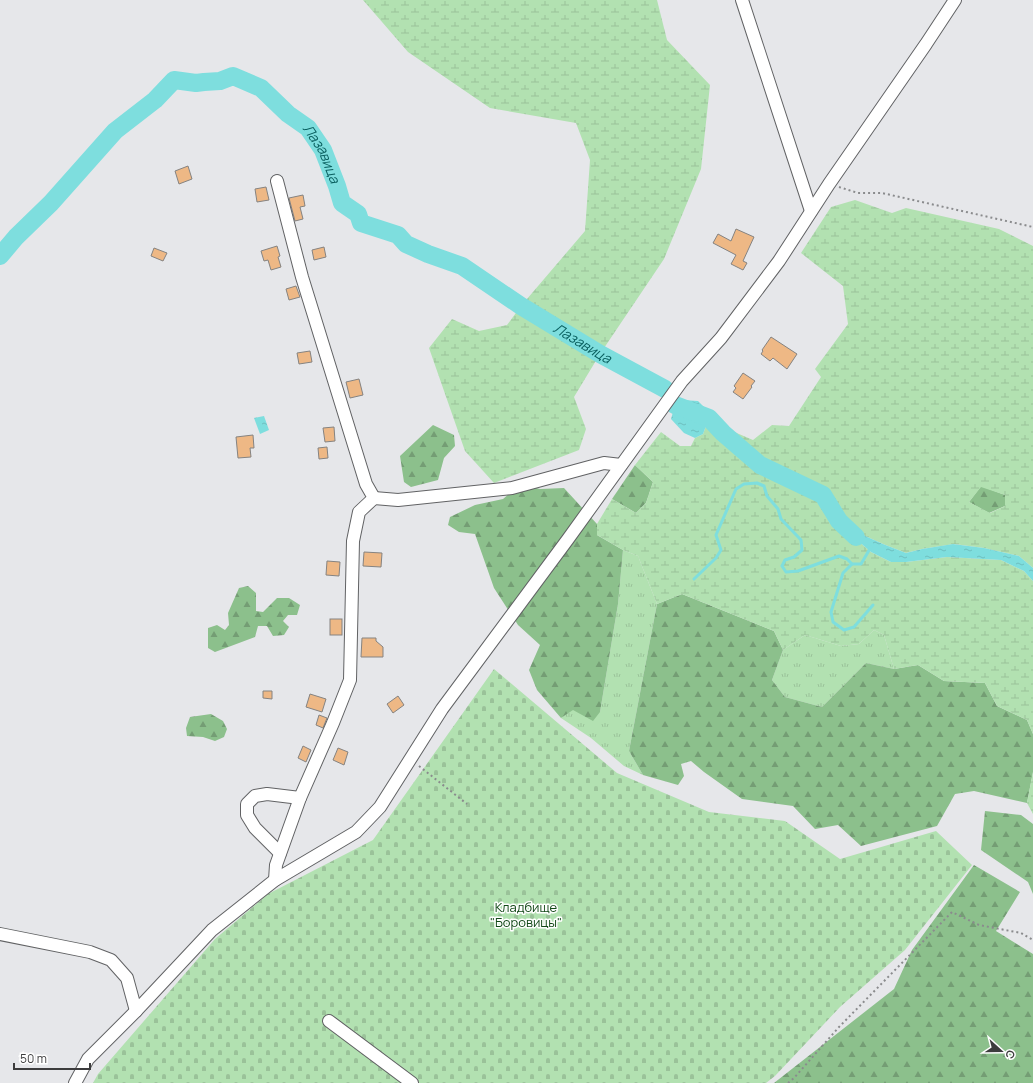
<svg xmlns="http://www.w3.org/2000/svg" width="1033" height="1083" viewBox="0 0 1033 1083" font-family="Manrope,sans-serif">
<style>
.grass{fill:url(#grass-tufts)}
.forest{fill:url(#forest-firs)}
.wetland{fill:url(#wetland-marsh);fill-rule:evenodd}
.cemetery{fill:url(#cemetery-stones)}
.water{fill:url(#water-ripples)}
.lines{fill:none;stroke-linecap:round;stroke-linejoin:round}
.stream{stroke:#7edede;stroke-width:3}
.river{stroke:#7edede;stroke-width:18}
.building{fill:#eeb885;stroke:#858381}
.minor-casing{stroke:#616264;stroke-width:14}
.path{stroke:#8a8b8d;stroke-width:2;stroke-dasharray:2 3;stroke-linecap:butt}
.minor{stroke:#fff;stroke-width:12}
.labels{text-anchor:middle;stroke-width:3;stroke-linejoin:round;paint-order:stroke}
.park-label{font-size:13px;fill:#124817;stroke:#fff}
.water-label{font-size:14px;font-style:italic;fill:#0a6060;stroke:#fff}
</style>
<defs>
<pattern id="grass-tufts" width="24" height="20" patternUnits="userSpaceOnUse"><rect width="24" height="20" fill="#b2e1b1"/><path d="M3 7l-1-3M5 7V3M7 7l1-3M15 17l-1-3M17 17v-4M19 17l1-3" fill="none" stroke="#9ac299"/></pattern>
<pattern id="forest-firs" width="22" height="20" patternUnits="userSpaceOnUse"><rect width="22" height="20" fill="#8cc08c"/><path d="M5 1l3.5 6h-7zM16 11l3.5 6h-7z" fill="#749d74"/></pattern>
<pattern id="wetland-marsh" width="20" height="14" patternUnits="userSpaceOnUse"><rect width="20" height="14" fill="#b2e1b1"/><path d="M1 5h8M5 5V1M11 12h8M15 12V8" fill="none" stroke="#9ac299"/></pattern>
<pattern id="cemetery-stones" width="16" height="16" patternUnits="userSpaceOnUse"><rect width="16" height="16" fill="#b2e1b1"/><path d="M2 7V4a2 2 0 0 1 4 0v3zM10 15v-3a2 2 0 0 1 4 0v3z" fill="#9ac299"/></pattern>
<pattern id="water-ripples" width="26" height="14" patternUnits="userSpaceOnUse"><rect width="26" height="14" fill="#7edede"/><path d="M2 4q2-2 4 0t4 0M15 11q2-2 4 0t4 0" fill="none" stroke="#6ebfbf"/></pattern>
</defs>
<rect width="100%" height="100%" fill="#e6e7ea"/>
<!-- grass -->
<g class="grass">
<path d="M 623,550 L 638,556 L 657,604 L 629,751 L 643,775 L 624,766 L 591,738 L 561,718 L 573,709 L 600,712 L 618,604 Z"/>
<path d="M 874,630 L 884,635 L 894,669 L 866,663 L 822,707 L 785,697 L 772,680 L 783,650 L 805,635 L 841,646 L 859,644 Z"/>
</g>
<!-- forest -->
<g class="forest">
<path d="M 433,425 L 454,435 L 455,446 L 444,458 L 438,480 L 411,487 L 404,482 L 400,456 Z"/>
<path d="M 635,465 L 653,482 L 646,503 L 636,513 L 612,499 Z"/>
<path d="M 981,486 L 1005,495 L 1005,506 L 989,513 L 969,502 Z"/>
<path d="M 532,487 L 540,489 L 564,488 L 597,524 L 597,535 L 623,550 L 618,604 L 600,712 L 593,721 L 573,710 L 561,718 L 537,690 L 529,670 L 540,645 L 518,625 L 494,588 L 475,534 L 459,532 L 448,525 L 450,517 L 475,505 L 503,499 L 510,493 Z"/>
<path d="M 248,586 L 256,593 L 256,611 L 263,612 L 277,598 L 289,598 L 300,605 L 297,615 L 288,615 L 283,621 L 289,627 L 284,635 L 273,636 L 267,626 L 258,626 L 255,637 L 215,652 L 208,648 L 208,628 L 217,625 L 225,630 L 229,625 L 228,613 L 239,588 Z"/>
<path d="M 682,594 L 774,631 L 783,650 L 772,680 L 785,697 L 822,707 L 866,663 L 894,669 L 918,665 L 944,681 L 985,683 L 997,706 L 1027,720 L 1033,734 L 1033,772 L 1027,803 L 974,791 L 955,794 L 937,826 L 861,846 L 838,825 L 815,829 L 793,806 L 742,799 L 704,772 L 691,761 L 681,764 L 684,776 L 678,785 L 643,775 L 629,751 L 657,604 Z"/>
<path d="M 211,714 L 223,721 L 227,729 L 224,737 L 215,741 L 203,737 L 187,736 L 186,728 L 190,717 Z"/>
<path d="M 985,811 L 1021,815 L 1033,824 L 1033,894 L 1028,882 L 981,850 Z"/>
<path d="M 974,865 L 1020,892 L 996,931 L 1033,954 L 1033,1083 L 774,1083 L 894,989 L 912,950 Z"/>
</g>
<!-- wetland -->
<g class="wetland">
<path d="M 363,0 L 657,0 L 667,40 L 710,85 L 701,169 L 664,259 L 600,354 L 574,397 L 586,429 L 579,450 L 494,483 L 465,451 L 429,348 L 452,319 L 479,331 L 507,325 L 521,306 L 585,231 L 590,160 L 576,123 L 490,108 L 408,52 Z"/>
<path d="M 855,200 L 892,213 L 906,208 L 999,229 L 1033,246 L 1033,568 L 1019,556 L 984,548 L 954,544 L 922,549 L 906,553 L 883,544 L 863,535 L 846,518 L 850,534 L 871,552 L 891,562 L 906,562 L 947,557 L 1001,560 L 1024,571 L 1033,581 L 1033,734 L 1027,720 L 997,706 L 985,683 L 944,681 L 918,665 L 894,669 L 884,635 L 874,630 L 859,644 L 841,646 L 805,635 L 783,650 L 774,631 L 682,594 L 657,604 L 638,556 L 623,550 L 597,535 L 597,524 L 612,499 L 636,513 L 646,503 L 653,482 L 635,465 L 661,432 L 680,446 L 691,446 L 695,438 L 703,434 L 709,418 L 707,410 L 732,431 L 753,440 L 772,425 L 789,426 L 821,377 L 815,369 L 848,324 L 843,286 L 801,253 L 831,207 ZM 981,487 L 1005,495 L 1005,506 L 990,513 L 969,502 Z"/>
<path d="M 1033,772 L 1033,814 L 1027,803 Z"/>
</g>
<!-- cemetery -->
<path class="cemetery" d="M 494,669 L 617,773 L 709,812 L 785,821 L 840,859 L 936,831 L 972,865 L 905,950 L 840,1007 L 775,1076 L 766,1083 L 93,1083 L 98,1074 L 215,939 L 268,894 L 373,840 Z"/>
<!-- water -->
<g class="water">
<path d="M 683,400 L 698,401 L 707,410 L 709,418 L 703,434 L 695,438 L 684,433 L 671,419 L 675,405 Z"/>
<path d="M 264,416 L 269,430 L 260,434 L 254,418 Z"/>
<path d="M 846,518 L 863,535 L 883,544 L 906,553 L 922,549 L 953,544 L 984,548 L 1019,556 L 1033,568 L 1033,581 L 1024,571 L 1001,560 L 947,557 L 906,562 L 891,562 L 871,552 L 850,534 L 839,521 Z"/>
</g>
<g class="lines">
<!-- stream -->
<g class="stream">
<path d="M 852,564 L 843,573 L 831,612 L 833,622 L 844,630 L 854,627 L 873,605"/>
<path d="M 694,579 L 716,558 L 721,550 L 716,535 L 736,489 L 744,484 L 757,483 L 764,486 L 767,496 L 778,509 L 781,519 L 801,540 L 802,550 L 794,557 L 785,560 L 782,566 L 786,572 L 798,571 L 839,556 L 847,559 L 852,564 L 861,564 L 871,547"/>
</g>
<!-- river -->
<g class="river">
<path id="s1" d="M 0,256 L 16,237 L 51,203 L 115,131 L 155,100 L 174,80 L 196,83 L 204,82 L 220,81 L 233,76 L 261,88 L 288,114 L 308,128 L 323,150 L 337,186 L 342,203 L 358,214 L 361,223 L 398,235 L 406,244 L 428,254 L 462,266 L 521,306 L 600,354 L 665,389"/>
<path d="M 675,405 L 709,418 L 723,433 L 760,465 L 823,495 L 839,521 L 856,537"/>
</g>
</g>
<!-- building -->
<g class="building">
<path d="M 188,166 L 192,179 L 179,184 L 175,171 Z"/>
<path d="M 266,187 L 269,200 L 257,202 L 255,189 Z"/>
<path d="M 303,195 L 305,206 L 300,207 L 303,219 L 295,221 L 289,198 Z"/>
<path d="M 736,229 L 754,237 L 743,261 L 747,263 L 743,270 L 731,264 L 736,255 L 713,243 L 718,234 L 731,241 Z"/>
<path d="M 277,246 L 280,256 L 278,257 L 281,267 L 271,270 L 268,260 L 264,261 L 261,251 Z"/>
<path d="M 324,247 L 326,257 L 314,260 L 312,250 Z"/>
<path d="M 154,248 L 167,253 L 163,261 L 151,256 Z"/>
<path d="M 296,286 L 300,297 L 289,300 L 286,289 Z"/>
<path d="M 771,337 L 797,354 L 787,369 L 773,358 L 770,361 L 761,354 L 763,351 L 762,350 Z"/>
<path d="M 310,351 L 312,362 L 299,364 L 297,353 Z"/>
<path d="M 743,373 L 755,381 L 751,386 L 752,387 L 743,399 L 733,392 L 736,388 L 734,386 Z"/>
<path d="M 359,379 L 363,395 L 350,398 L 346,382 Z"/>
<path d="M 334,427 L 335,441 L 325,442 L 323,428 Z"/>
<path d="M 253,435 L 254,448 L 250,448 L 251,457 L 238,458 L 236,437 Z"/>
<path d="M 327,447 L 328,458 L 319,459 L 318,448 Z"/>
<path d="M 364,552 L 382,553 L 381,567 L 363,566 Z"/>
<path d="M 327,561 L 340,562 L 339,576 L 326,575 Z"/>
<rect x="330" y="619" width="12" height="16"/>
<path d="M 362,638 L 376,638 L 376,641 L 383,647 L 383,657 L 361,657 Z"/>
<path d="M 263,691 L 272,691 L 272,699 L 263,698 Z"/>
<path d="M 310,694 L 326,699 L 322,712 L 306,707 Z"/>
<path d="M 398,696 L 404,705 L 393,713 L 387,704 Z"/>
<path d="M 319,715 L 327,718 L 323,728 L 316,725 Z"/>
<path d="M 303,746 L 311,750 L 306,762 L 298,758 Z"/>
<path d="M 338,748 L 348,752 L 344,765 L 333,760 Z"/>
</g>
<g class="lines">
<!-- minor casing -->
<g class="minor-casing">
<g id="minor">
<path d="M 742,0 L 811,211"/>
<path d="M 374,498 L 398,500 L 512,488 L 604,463 L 621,465"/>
<path d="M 280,853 L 255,828 L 247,815 L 247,804 L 255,796 L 267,794 L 300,798"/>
<path d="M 275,880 L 276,865 L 300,798 L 333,723 L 350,680 L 353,541 L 359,512 L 374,498 L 366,484 L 302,277 L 277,181"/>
<path d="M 0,934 L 90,952 L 111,960 L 127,978 L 136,1011"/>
<path d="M 329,1021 L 412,1083"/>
<path d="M 75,1083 L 88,1059 L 136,1011 L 212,930 L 275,880 L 356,832 L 380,807 L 442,709 L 568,539 L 682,381 L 721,338 L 779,261 L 829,184 L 926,44 L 955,0"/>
</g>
</g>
<!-- path -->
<g class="path">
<path d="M 839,187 L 858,193 L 882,193 L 1033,227"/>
<path d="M 419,766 L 467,804"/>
<path d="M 788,1083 L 794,1078 L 839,1027 L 952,912 L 979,925 L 1021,933 L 1033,940"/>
</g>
<!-- minor -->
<use href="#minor" class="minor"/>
</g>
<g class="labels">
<!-- park labels -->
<g class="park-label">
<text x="526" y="912">Кладбище<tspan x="526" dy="15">"Боровицы"</tspan></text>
</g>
<!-- water labels -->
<g class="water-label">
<text dy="5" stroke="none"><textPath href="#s1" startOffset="430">Лазавица</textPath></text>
<text dy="5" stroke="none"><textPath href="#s1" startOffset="767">Лазавица</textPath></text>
</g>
</g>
<!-- north arrow -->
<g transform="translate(1001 1051) rotate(111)" stroke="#ffffff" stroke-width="3" paint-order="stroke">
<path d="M0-3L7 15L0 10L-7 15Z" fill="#3c3c3d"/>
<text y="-6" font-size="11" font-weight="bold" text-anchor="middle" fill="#3c3c3d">С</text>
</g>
<!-- scale -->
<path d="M14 1063v6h76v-6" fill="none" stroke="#3c3c3d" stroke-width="2"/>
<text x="20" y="1063" font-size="12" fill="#3c3c3d" stroke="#ffffff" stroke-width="3" paint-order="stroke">50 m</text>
</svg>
